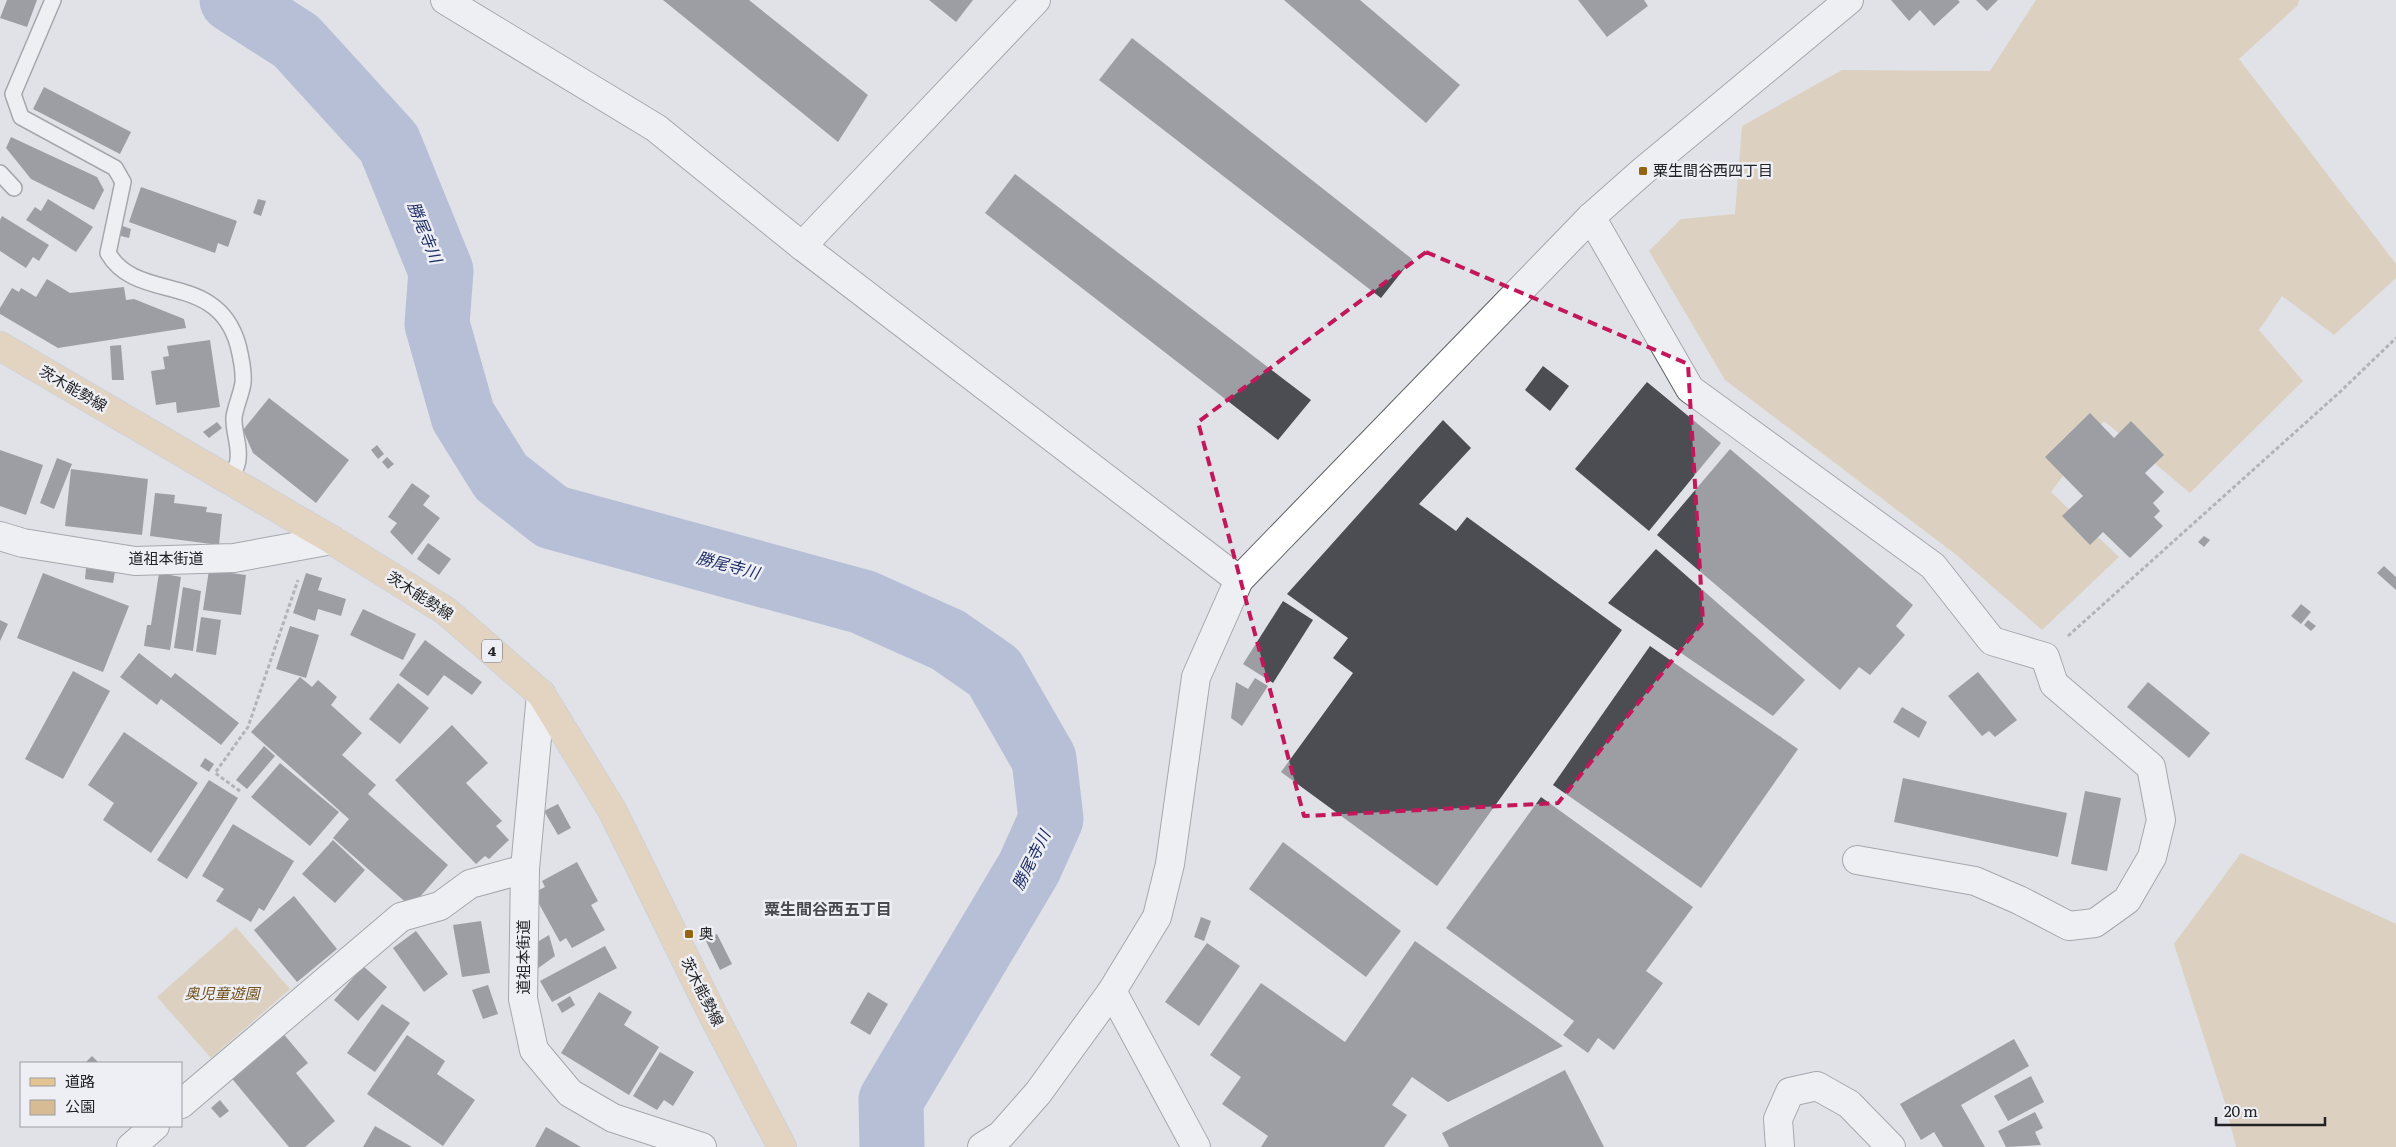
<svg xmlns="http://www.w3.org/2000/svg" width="2396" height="1147" viewBox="0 0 2396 1147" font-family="Literata,'Noto Sans JP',serif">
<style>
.green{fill:#d7bb93}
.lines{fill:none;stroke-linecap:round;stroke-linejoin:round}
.river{stroke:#8595c3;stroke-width:65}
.building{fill:#4c4d52}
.service-casing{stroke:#5e6064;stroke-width:18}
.minor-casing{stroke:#5e6064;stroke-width:30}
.tertiary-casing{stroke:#5e6064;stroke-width:30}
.primary-casing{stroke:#bdbdbd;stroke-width:30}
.path{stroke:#7a7b7f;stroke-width:3;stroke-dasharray:4 2.5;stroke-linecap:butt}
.service{stroke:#fff;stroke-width:15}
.minor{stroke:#fff;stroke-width:28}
.tertiary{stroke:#fff;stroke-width:28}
.primary{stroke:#e4c492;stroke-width:28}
.marked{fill:none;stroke:#c2185b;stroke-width:4;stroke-dasharray:10 6;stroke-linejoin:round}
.poi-dot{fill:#936513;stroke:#edeff4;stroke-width:2}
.labels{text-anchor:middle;stroke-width:5;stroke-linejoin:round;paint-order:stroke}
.shield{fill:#edeff4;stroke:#5f6062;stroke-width:1}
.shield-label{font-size:14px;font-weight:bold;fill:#222224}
.poi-label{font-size:15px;fill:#222224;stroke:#edeff4;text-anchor:start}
.street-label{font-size:15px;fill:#222224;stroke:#edeff4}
.park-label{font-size:15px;font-style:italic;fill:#72511d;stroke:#edeff4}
.water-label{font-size:16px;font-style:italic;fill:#1f2d66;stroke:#edeff4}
.neighbourhood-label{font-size:16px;font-weight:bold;fill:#484a4e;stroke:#edeff4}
</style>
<rect width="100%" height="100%" fill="#e0e2e7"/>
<!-- green -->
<g class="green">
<path d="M 2036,0 L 2299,0 L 2298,5 L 2239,59 L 2396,264 L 2396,278 L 2334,335 L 2282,296 L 2259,330 L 2303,381 L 2190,493 L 2104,421 L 2051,492 L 2119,557 L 2042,630 L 1954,553 L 1725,380 L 1649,251 L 1681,219 L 1735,214 L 1742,126 L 1842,70 L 1990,71 Z"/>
<path d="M 2241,853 L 2396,924 L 2396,1147 L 2236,1147 L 2225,1103 L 2174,944 Z"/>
<path d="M 236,927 L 290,989 L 211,1058 L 157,997 Z"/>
</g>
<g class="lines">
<!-- river -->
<path class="river" d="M 232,0 L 296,41 L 389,143 L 441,271 L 437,324 L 463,416 L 501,477 L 552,517 L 863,602 L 948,640 L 994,672 L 1044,759 L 1051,819 L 1029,868 L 891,1100 L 892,1147"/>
</g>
<!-- building -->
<g class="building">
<path d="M 7,0 L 37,0 L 27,27 L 0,18 Z"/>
<path d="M 663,0 L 749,0 L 868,95 L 838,142 Z"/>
<path d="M 929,0 L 973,0 L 956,22 Z"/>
<path d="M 1284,0 L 1360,0 L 1460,85 L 1426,123 Z"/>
<path d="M 1578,0 L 1644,0 L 1648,6 L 1607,37 Z"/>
<path d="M 1891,0 L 1958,0 L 1960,2 L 1934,26 L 1920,10 L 1909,21 Z"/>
<path d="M 1976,0 L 1998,0 L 1987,11 Z"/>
<path d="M 1132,38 L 1412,259 L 1381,298 L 1099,80 Z"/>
<path d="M 44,87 L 131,132 L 120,154 L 33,109 Z"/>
<path d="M 11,137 L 97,177 L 104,190 L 94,210 L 31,179 L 6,148 Z"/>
<path d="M 1015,174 L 1311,400 L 1278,440 L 985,213 Z"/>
<path d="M 141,187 L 237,221 L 228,247 L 218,243 L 215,253 L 129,222 Z"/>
<path d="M 48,199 L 93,227 L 76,252 L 26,220 L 35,207 L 41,211 Z"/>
<path d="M 258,199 L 266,201 L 261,216 L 253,213 Z"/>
<path d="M 2,216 L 49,245 L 39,261 L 33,257 L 26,268 L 0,251 L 0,220 Z"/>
<path d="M 120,225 L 131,229 L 129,238 L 117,235 Z"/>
<path d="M 47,279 L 70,293 L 124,287 L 126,300 L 134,299 L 184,319 L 186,328 L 58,348 L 0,314 L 0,308 L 12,288 L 19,292 L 21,288 L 36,297 Z"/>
<path d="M 210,340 L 220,407 L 177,413 L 176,402 L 156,405 L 151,371 L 165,369 L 163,357 L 169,356 L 167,346 Z"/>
<path d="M 121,345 L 124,380 L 112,380 L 110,346 Z"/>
<path d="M 1543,366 L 1569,386 L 1550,411 L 1525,390 Z"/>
<path d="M 1647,382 L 1721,443 L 1649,531 L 1575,469 Z"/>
<path d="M 269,398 L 349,460 L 316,503 L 253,453 L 243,430 Z"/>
<path d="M 2090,413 L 2114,438 L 2131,421 L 2164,455 L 2145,473 L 2164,492 L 2153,503 L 2160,511 L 2154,517 L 2163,526 L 2130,558 L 2103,532 L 2090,545 L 2062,516 L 2083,496 L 2045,457 Z"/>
<path d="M 1443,420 L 1471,448 L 1419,504 L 1456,531 L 1467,517 L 1622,630 L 1437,886 L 1281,772 L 1353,673 L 1333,658 L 1348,638 L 1287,594 Z"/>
<path d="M 217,422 L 222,428 L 209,438 L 203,432 Z"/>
<path d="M 377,445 L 384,454 L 378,459 L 371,450 Z"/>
<path d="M 1730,449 L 1913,605 L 1896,626 L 1905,635 L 1870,675 L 1859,667 L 1840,690 L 1657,535 Z"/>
<path d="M 0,450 L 43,465 L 26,515 L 0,506 Z"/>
<path d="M 387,457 L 394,464 L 388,469 L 382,462 Z"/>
<path d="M 57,458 L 72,464 L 54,509 L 40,503 Z"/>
<path d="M 71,469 L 148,479 L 142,535 L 65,526 Z"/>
<path d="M 412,483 L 430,496 L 423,505 L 440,518 L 412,555 L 390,532 L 397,523 L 388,517 Z"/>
<path d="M 155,493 L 175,495 L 174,503 L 207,507 L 206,512 L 222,514 L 219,545 L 150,536 Z"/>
<path d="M 2204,536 L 2210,540 L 2204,547 L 2198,542 Z"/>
<path d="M 428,543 L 451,559 L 439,575 L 417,559 Z"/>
<path d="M 1656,549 L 1805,680 L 1773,716 L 1608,603 Z"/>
<path d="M 2384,566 L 2396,577 L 2396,590 L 2377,573 Z"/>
<path d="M 86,568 L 115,572 L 113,583 L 85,579 Z"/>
<path d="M 209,570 L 246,575 L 241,615 L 203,610 Z"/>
<path d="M 43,573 L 129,606 L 103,672 L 17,638 Z"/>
<path d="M 159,573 L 181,577 L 170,650 L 144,646 L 147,625 L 151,625 Z"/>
<path d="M 306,573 L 322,578 L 318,590 L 346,599 L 341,616 L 318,609 L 315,621 L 293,613 Z"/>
<path d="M 183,587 L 201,591 L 193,651 L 174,648 Z"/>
<path d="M 1283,601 L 1313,620 L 1273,683 L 1243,664 Z"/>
<path d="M 2301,604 L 2311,612 L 2301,624 L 2291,616 Z"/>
<path d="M 363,609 L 416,634 L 403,660 L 350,635 Z"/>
<path d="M 201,617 L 221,620 L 216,655 L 196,652 Z"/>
<path d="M 0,620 L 8,624 L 0,641 Z"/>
<path d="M 2308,620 L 2316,626 L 2311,631 L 2304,625 Z"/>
<path d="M 290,626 L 319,635 L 306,678 L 276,669 Z"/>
<path d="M 425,640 L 482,682 L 472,695 L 444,675 L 428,696 L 399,675 Z"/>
<path d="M 1650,646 L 1798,749 L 1701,888 L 1553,785 Z"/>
<path d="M 139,653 L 171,678 L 175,673 L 239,723 L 221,745 L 161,699 L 157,705 L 120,677 Z"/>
<path d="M 73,671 L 110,691 L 63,779 L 25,759 Z"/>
<path d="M 1978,672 L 2017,720 L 1995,737 L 1989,731 L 1982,736 L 1948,696 Z"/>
<path d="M 300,677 L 312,687 L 318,680 L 337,697 L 331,705 L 362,733 L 342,755 L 376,785 L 368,794 L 448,865 L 411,907 L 333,838 L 349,819 L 251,732 Z"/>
<path d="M 1255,678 L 1268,686 L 1242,726 L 1231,718 L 1236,682 L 1248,689 Z"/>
<path d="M 2148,682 L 2210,733 L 2189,758 L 2127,707 Z"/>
<path d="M 398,683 L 429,708 L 400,744 L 369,719 Z"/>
<path d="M 1902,707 L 1927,722 L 1919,738 L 1893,722 Z"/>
<path d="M 452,725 L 488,763 L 466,783 L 502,821 L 496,826 L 509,840 L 489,859 L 485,856 L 476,864 L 395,780 Z"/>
<path d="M 124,732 L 198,783 L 151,853 L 103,820 L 114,803 L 88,785 Z"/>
<path d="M 264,746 L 275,756 L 247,789 L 236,780 Z"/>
<path d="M 205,758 L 214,764 L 209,772 L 200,766 Z"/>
<path d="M 280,763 L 339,812 L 310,846 L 251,797 Z"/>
<path d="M 1903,778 L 2067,813 L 2058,857 L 1894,822 Z"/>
<path d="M 209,780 L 238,798 L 187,879 L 157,860 Z"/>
<path d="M 2085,791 L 2121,798 L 2107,871 L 2071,864 Z"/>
<path d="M 1541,797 L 1693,907 L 1646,971 L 1663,983 L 1614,1050 L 1598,1038 L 1588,1053 L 1563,1035 L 1574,1021 L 1446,928 Z"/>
<path d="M 558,804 L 571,828 L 558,835 L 544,811 Z"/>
<path d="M 233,824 L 294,861 L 264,911 L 259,908 L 251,922 L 216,901 L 224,889 L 202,876 Z"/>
<path d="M 333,840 L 365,870 L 335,903 L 302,874 Z"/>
<path d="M 1283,842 L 1401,931 L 1366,977 L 1249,889 Z"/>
<path d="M 577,862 L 598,901 L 591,905 L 605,930 L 572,948 L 566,938 L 560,942 L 533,893 L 545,887 L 542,881 Z"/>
<path d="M 294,896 L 337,949 L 297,982 L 254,930 Z"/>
<path d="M 1201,917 L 1211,921 L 1204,941 L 1194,937 Z"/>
<path d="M 481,921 L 490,973 L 462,977 L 453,925 Z"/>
<path d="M 416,931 L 448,974 L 424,992 L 393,948 Z"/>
<path d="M 717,934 L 732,964 L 720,970 L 705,939 Z"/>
<path d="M 549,935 L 555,956 L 537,969 L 534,944 Z"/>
<path d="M 1415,941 L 1563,1046 L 1448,1102 L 1412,1077 L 1392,1105 L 1407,1115 L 1384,1147 L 1261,1147 L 1268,1136 L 1222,1104 L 1241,1077 L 1210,1055 L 1261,983 L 1345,1042 Z"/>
<path d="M 1207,943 L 1240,966 L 1199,1026 L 1165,1002 Z"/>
<path d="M 605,946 L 617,968 L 552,1002 L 540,981 Z"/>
<path d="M 363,966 L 387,987 L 358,1021 L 334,1000 Z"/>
<path d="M 488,985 L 498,1014 L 483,1019 L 472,990 Z"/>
<path d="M 599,992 L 632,1012 L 624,1025 L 659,1047 L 629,1095 L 561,1053 Z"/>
<path d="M 868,992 L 888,1004 L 870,1035 L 850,1023 Z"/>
<path d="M 570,996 L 575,1005 L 562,1013 L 557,1004 Z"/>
<path d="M 382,1004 L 410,1023 L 375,1072 L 347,1053 Z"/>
<path d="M 281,1031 L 308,1063 L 296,1073 L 335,1121 L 305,1147 L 289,1147 L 229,1075 Z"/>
<path d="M 407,1035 L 445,1061 L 437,1074 L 475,1100 L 443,1146 L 367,1094 Z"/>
<path d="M 2014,1039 L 2029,1066 L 1961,1105 L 1985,1147 L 1943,1147 L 1934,1132 L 1921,1140 L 1900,1104 Z"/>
<path d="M 660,1052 L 694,1072 L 673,1106 L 664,1100 L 657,1110 L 633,1096 Z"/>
<path d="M 92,1056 L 99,1063 L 85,1063 Z"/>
<path d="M 1565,1070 L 1604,1147 L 1449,1147 L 1442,1133 Z"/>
<path d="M 2031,1076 L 2044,1102 L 2008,1121 L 1994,1096 Z"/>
<path d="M 220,1100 L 229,1111 L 220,1118 L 211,1108 Z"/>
<path d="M 2035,1112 L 2043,1128 L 2035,1132 L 2041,1145 L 2006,1147 L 1998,1131 Z"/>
<path d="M 375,1126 L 412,1147 L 363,1147 Z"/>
<path d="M 546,1127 L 581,1147 L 535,1147 Z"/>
</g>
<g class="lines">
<!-- service casing -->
<g class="service-casing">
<g id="service">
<path d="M 53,0 L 13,94 L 21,117 L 115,168 L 123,182 L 108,253 C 137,304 217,270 238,345 C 241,357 244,371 243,383 C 241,395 236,405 234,417 C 233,431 240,445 238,459 C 238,466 233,474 230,480"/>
<path d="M 0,173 L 14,188"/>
</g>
</g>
<!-- minor casing -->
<g class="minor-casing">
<g id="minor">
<path d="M 1591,217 L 1690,389 L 1933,566 L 1992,641 L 2045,657 L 2054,684 L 2151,767 L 2161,820 L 2152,857 L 2127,900 L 2095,923 L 2069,926 L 2019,900 L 1975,881 L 1857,860"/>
<path d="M 0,536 L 23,543 L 135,561 L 234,558 L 332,540"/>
<path d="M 541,694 L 525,869 L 523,999 L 534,1050 L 570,1093 L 613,1118 L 702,1147"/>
<path d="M 1112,991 L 1196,1147"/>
<path d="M 181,1104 L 401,917 L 440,906 L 470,884 L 525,869"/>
<path d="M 131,1147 L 155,1126"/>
<path d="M 1780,1147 L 1778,1119 L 1790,1092 L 1817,1086 L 1849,1104 L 1891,1147"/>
</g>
</g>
<!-- tertiary casing -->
<g class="tertiary-casing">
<g id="tertiary">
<path d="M 445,0 L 656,128 L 802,246 L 1239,580"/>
<path d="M 802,246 L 1036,0"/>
<path d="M 982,1147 L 1001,1135 L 1038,1093 L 1112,991 L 1157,917 L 1170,864 L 1196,677 L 1239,580 L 1591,217 L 1643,171 L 1849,0"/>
</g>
</g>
<!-- primary casing -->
<g class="primary-casing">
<path id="primary" d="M 0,346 L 332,540 L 446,611 L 541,694 L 612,810 L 712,1013 L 782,1147"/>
</g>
<!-- path -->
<g class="path">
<path d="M 2068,636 L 2341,391 L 2396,338"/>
<path d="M 240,791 L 215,773 L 248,727 L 298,580"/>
</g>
<!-- service -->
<use href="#service" class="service"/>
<!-- minor -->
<use href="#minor" class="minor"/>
<!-- tertiary -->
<use href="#tertiary" class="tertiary"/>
<!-- primary -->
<use href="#primary" class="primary"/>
</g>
<!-- marked area -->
<path d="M0 0H2396V1147H0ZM 1426,252 L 1688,364 L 1703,622 L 1558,803 L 1304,816 L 1198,422 Z" fill="#e0e2e7" fill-opacity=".55" fill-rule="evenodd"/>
<path class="marked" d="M 1426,252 L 1688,364 L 1703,622 L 1558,803 L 1304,816 L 1198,422 Z"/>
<!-- markers -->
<g class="poi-dot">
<rect x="1638" y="166" width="10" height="10" rx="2.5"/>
<rect x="684" y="929" width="10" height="10" rx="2.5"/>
</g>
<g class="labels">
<!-- shield labels -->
<rect class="shield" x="482" y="639.5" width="20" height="23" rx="4"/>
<g class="shield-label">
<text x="492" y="656">4</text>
</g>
<!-- poi labels -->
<g class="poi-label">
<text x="1653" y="176">粟生間谷西四丁目</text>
<text x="699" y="939">奥</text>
</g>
<!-- street labels -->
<g class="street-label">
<text transform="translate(73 389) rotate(30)" y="5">茨木能勢線</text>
<text x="166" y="564">道祖本街道</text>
<text transform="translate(420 596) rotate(33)" y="5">茨木能勢線</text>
<text transform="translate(524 957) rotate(-90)" y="5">道祖本街道</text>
<text transform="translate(702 992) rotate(63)" y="5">茨木能勢線</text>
</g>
<!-- park labels -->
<g class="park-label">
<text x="222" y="999">奥児童遊園</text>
</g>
<!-- water labels -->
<g class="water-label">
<text transform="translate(425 232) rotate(68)" y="6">勝尾寺川</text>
<text transform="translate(728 565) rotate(15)" y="6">勝尾寺川</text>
<text transform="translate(1031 860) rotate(-63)" y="6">勝尾寺川</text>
</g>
<!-- neighbourhood labels -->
<g class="neighbourhood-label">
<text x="828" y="915">粟生間谷西五丁目</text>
</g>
</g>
<!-- legend -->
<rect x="20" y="1062" width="162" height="65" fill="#edeff4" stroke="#9c9da1"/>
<rect x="30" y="1078" width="25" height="8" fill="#e4c492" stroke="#9c9da1"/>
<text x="65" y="1087" font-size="15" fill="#222224">道路</text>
<rect x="30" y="1100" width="25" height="15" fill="#d7bb93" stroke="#9c9da1"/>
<text x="65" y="1112" font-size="15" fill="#222224">公園</text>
<!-- scale -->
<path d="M2216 1117v8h109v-8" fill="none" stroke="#222224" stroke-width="2.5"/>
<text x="2224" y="1117" font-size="15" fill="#222224" stroke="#edeff4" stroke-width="4" paint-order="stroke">20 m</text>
</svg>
